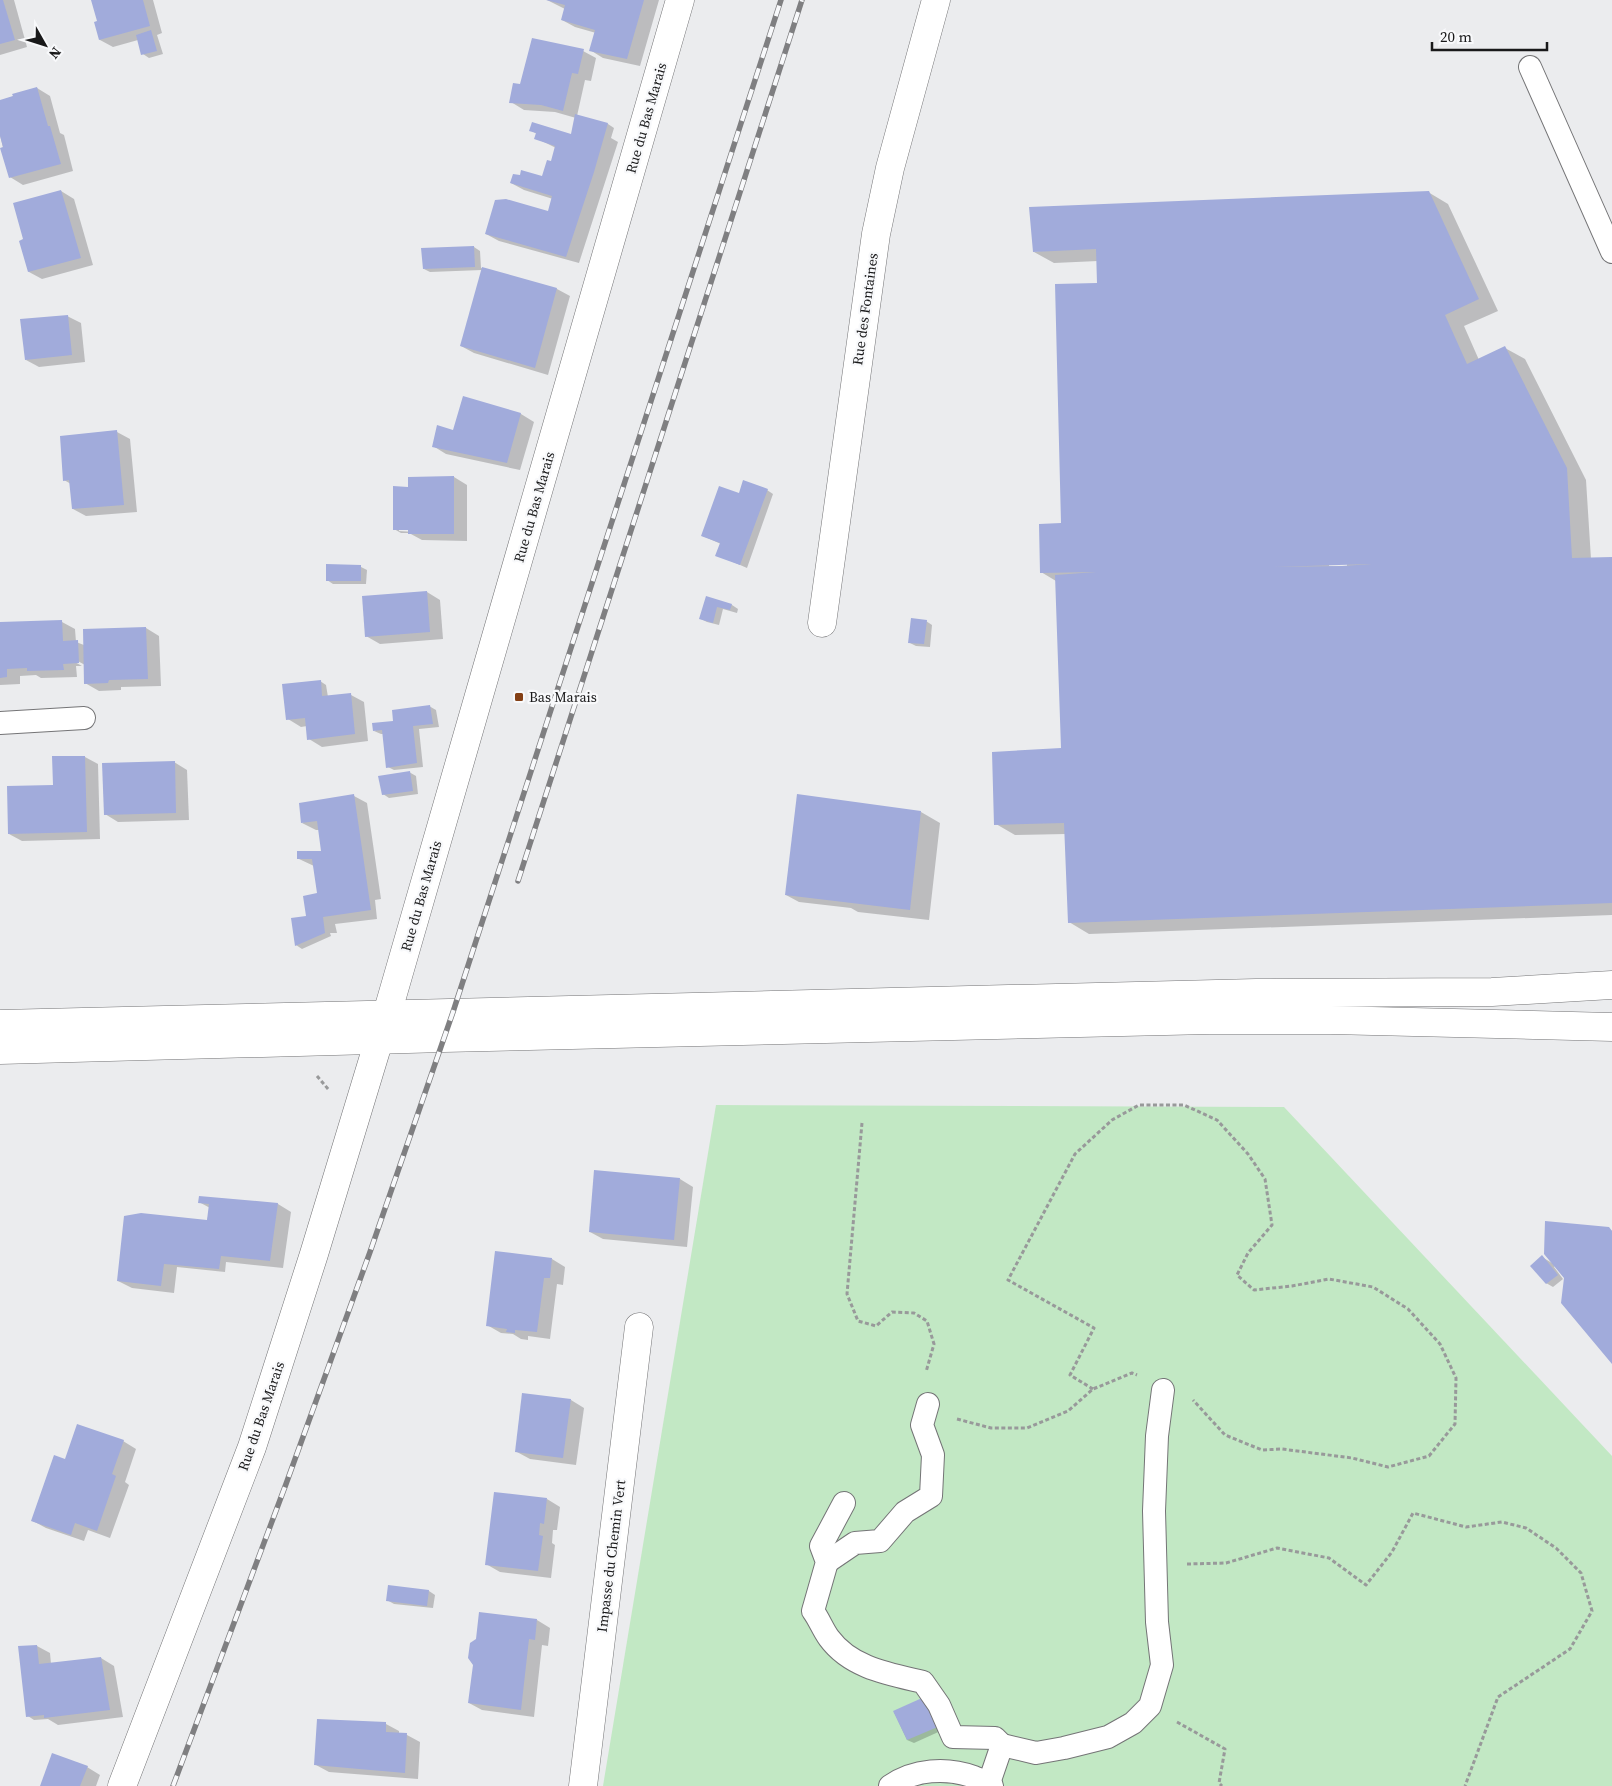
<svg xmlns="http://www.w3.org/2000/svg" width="1612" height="1786" viewBox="0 0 1612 1786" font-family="'Source Serif 4',serif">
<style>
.green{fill:#c2e8c4}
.shadow{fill:#0003;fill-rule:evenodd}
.building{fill:#a1abdb;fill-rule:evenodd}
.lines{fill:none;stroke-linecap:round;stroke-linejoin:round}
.service-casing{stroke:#747476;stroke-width:24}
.minor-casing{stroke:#747476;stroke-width:29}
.primary-casing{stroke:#747476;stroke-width:29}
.path{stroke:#98999a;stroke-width:3;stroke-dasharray:4 2.5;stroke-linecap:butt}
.service{stroke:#fff;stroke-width:22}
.minor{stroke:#fff;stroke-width:28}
.primary{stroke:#fff;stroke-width:28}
.rail-casing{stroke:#7f7f81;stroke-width:5.5}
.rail{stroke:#f8f9fb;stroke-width:4;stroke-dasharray:11;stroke-linecap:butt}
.poi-dot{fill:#844016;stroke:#f8f9fb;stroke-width:2}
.labels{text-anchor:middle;stroke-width:4.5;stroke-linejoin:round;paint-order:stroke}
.street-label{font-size:14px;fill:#19191a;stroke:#f8f9fb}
.poi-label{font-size:14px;fill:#19191a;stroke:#f8f9fb;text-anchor:start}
</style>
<rect width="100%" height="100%" fill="#ebecee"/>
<!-- green -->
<path class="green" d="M 716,1105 L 1284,1107 L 1612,1456 L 1612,1786 L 603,1786 Z"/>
<!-- shadow -->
<g class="shadow">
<path d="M 0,0 L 14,0 L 27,47 L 0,55 Z"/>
<path d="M 92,0 L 153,0 L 162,33 L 157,35 L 163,54 L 149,58 L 143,54 L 138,40 L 113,47 L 100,40 L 98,22 Z"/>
<path d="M 547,0 L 659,0 L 640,66 L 603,58 L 590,50 L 596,33 L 575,27 L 562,20 L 565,9 Z"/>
<path d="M 583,51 L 596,58 L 591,81 L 585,80 L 577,116 L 608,124 L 614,128 L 611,138 L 618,142 L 579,263 L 499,241 L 486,234 L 549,212 L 553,199 L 524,190 L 511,183 L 543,177 L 552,162 L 556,148 L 536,138 L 537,134 L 530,130 L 572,135 L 576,118 L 555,112 L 524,110 L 511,102 L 520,86 Z"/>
<path d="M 37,88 L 50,96 L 60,133 L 64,135 L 73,171 L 23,185 L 10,177 L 0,135 L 0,101 Z"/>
<path d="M 61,191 L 74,199 L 93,265 L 42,279 L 29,272 L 25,240 Z"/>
<path d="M 1428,192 L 1448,204 L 1498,311 L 1464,326 L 1479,360 L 1505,348 L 1525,359 L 1586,480 L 1591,559 L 1612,558 L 1612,915 L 1089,934 L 1069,922 L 1066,834 L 1015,835 L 996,824 L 1063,749 L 1056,581 L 1041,572 L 1062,524 L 1099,285 L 1098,261 L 1054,263 L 1034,252 ZM 1347,563 L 1347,567 L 1329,566 L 1329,564 Z"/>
<path d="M 474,247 L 480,251 L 481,268 L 557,289 L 570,296 L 548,375 L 474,353 L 461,346 L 482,270 L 430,272 L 424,269 Z"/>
<path d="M 67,316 L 81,323 L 85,362 L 39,367 L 26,360 Z"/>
<path d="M 463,398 L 521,414 L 534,422 L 520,470 L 446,454 L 433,446 L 454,431 Z"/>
<path d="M 117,432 L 130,439 L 137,512 L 86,516 L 73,509 L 71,484 L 64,480 Z"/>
<path d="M 454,477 L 467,485 L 467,541 L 422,540 L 409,533 L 401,533 L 394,529 L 409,488 ZM 399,529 L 414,529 L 414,532 L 399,531 Z"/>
<path d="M 767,490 L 773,494 L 747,568 L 717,555 L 721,544 L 703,536 L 740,495 Z"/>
<path d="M 361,567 L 367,570 L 366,584 L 333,584 L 327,580 Z"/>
<path d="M 427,592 L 440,600 L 443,639 L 380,644 L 366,636 Z"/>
<path d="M 707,598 L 732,605 L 738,609 L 737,613 L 723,609 L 719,625 L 707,622 L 701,619 Z"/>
<path d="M 926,621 L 932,625 L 930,647 L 916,646 L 910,643 Z"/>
<path d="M 62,622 L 75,629 L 76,642 L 84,645 L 146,628 L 159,636 L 161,686 L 121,687 L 121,690 L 99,691 L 85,683 L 85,665 L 74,659 L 73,661 L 82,666 L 76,666 L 77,677 L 41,678 L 36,675 L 20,676 L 20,684 L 0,685 L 0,623 Z"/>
<path d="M 320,681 L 326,685 L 328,697 L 351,695 L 364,702 L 368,741 L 322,747 L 309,739 L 307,726 L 301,727 L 288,719 Z"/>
<path d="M 429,706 L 436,710 L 439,727 L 419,729 L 423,767 L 394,770 L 388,767 L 384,734 L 381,734 L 374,731 Z"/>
<path d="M 85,757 L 98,764 L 100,839 L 22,841 L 9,834 Z"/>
<path d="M 174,762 L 187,770 L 189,820 L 118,822 L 105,814 Z"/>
<path d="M 409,772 L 416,776 L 418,794 L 389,798 L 383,794 Z"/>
<path d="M 354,796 L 367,803 L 381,899 L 375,900 L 377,919 L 335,924 L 337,933 L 330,933 L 331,936 L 302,949 L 296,945 L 292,919 L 307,917 L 318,894 L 314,866 L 299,859 L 323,853 L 319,830 L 316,830 L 302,823 Z"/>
<path d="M 921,812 L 940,823 L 929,920 L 858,912 L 851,908 L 799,902 L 786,895 Z"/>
<path d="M 680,1179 L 693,1187 L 687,1247 L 603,1239 L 590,1232 Z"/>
<path d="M 199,1202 L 278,1204 L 291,1212 L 283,1268 L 226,1262 L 225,1272 L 177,1267 L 174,1293 L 132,1288 L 118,1281 L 207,1221 L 210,1208 Z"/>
<path d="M 1608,1228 L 1612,1231 L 1612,1362 L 1565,1277 L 1555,1266 L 1554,1267 L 1563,1279 L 1553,1287 L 1546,1283 L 1542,1257 L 1552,1263 Z"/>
<path d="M 552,1259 L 565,1267 L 563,1285 L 557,1284 L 550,1339 L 528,1336 L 528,1340 L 521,1339 L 513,1334 L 501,1333 L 487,1325 Z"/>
<path d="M 571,1400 L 584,1408 L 576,1465 L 530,1459 L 517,1452 Z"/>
<path d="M 123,1441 L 136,1449 L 125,1482 L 129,1485 L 110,1538 L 88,1530 L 84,1541 L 46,1528 L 33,1521 L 66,1460 Z"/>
<path d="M 547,1499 L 560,1507 L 557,1530 L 553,1530 L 552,1543 L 555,1545 L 551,1578 L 500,1572 L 486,1564 Z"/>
<path d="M 429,1591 L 435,1595 L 433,1608 L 394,1604 L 387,1600 Z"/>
<path d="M 537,1620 L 550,1628 L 548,1646 L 542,1645 L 534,1717 L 482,1710 L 469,1703 L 474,1664 Z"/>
<path d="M 37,1646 L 50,1653 L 51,1664 L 101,1658 L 114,1666 L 123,1717 L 58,1725 L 48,1719 L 34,1720 L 28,1716 Z"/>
<path d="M 894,1712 L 945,1729 L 914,1743 L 907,1740 Z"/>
<path d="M 386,1724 L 399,1731 L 399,1734 L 407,1735 L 420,1742 L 418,1779 L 329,1772 L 316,1765 Z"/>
<path d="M 87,1767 L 100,1775 L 96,1786 L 41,1786 Z"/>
</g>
<!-- building -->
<g class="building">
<path d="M 0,0 L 3,0 L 15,40 L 0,44 Z"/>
<path d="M 91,0 L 143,0 L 150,26 L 99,40 L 94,22 L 97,21 Z"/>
<path d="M 546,0 L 644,0 L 627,59 L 589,51 L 595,30 L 561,20 L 565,5 Z"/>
<path d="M 151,30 L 157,51 L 141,55 L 136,35 Z"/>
<path d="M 532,38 L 584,49 L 578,74 L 572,73 L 563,111 L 541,105 L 509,103 L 513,83 L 520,84 Z"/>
<path d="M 37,87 L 48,126 L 50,126 L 61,164 L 9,178 L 0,148 L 3,147 L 0,136 L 0,100 L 13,96 L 12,94 Z"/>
<path d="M 575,114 L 608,123 L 594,172 L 566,257 L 485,234 L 495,200 L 506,199 L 548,211 L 552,196 L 510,183 L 513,174 L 520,175 L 521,170 L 542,176 L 547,160 L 551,161 L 555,146 L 534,139 L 536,133 L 529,131 L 532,122 L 571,134 Z"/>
<path d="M 61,190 L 81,258 L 28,272 L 19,241 L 23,239 L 13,203 Z"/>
<path d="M 1429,191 L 1479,299 L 1445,315 L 1467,364 L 1505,346 L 1567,468 L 1572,558 L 1612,557 L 1612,903 L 1068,923 L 1064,823 L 994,825 L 992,752 L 1061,748 L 1055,575 L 1096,572 L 1040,573 L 1039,524 L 1061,523 L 1055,284 L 1097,283 L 1096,249 L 1033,252 L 1029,207 ZM 1372,564 L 1342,566 L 1273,567 Z"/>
<path d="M 474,246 L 475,267 L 423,269 L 421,248 Z"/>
<path d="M 482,267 L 557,288 L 535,368 L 460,346 Z"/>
<path d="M 68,315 L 72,355 L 25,360 L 20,319 Z"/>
<path d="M 463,396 L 521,413 L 507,463 L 432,447 L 437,425 L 453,430 Z"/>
<path d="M 117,430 L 124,505 L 72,509 L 69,480 L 63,481 L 60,436 Z"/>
<path d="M 454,476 L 454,534 L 408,534 L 408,530 L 393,530 L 393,486 L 408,487 L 408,477 Z"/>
<path d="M 743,480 L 768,489 L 740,565 L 715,556 L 720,543 L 701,536 L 719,486 L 739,493 Z"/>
<path d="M 326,564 L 361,565 L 361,581 L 326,581 Z"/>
<path d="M 427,591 L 430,632 L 365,637 L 362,596 Z"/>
<path d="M 706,596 L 732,604 L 730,610 L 717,607 L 713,623 L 699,619 Z"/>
<path d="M 911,618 L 927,620 L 924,644 L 908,643 Z"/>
<path d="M 62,620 L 63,641 L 78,640 L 79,663 L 63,664 L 64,670 L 27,671 L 27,668 L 7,669 L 7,677 L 0,678 L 0,622 Z"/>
<path d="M 146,627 L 148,679 L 109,680 L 108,683 L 84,684 L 83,629 Z"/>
<path d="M 321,680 L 322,696 L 351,693 L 355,734 L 307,740 L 305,718 L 286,720 L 282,684 Z"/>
<path d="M 430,705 L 433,724 L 413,726 L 417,763 L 386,768 L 382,730 L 373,731 L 372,723 L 393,721 L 392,710 Z"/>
<path d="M 52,756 L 85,756 L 87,832 L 8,834 L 7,786 L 53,785 Z"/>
<path d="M 175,761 L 176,813 L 104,815 L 102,763 Z"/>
<path d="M 410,771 L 413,791 L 382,795 L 378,776 Z"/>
<path d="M 354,794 L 371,910 L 323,917 L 325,933 L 295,946 L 291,918 L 306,916 L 303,896 L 317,893 L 312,859 L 297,859 L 297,851 L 321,851 L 317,821 L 301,823 L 299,803 Z"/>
<path d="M 797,794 L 921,811 L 910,910 L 785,895 Z"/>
<path d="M 594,1170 L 680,1178 L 674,1240 L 589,1232 Z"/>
<path d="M 199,1196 L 278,1203 L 270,1261 L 221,1256 L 219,1269 L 164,1264 L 161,1286 L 117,1281 L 124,1216 L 141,1213 L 207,1220 L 209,1204 L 198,1203 Z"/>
<path d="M 1545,1221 L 1609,1227 L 1612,1231 L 1612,1364 L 1561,1303 L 1564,1278 L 1544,1254 Z"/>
<path d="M 495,1251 L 552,1258 L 550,1278 L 544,1278 L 537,1332 L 515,1330 L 515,1333 L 506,1332 L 507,1329 L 486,1326 Z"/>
<path d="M 1542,1255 L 1558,1275 L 1546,1284 L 1530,1266 Z"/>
<path d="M 522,1393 L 571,1399 L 563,1458 L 515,1452 Z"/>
<path d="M 77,1424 L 124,1440 L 112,1474 L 116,1476 L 97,1531 L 75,1523 L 71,1535 L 31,1521 L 54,1455 L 65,1459 Z"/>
<path d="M 494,1492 L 547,1498 L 544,1524 L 540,1523 L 539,1535 L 543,1536 L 538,1571 L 485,1565 Z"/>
<path d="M 388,1585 L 429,1590 L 427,1606 L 386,1601 Z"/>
<path d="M 479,1612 L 537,1619 L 535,1640 L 529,1639 L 521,1710 L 468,1703 L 473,1665 L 468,1658 L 470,1643 L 476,1639 Z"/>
<path d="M 37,1645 L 39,1664 L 101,1657 L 110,1710 L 44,1718 L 44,1715 L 26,1717 L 18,1646 Z"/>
<path d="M 922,1698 L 940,1726 L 907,1740 L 893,1711 Z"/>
<path d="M 317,1719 L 386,1722 L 386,1732 L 407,1733 L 405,1773 L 314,1765 Z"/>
<path d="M 52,1753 L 88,1766 L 80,1786 L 40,1786 Z"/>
</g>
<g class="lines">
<!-- service casing -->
<g class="service-casing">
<g id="service">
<path d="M 1530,67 L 1612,252"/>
<path d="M 0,723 L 84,718"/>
<path d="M 844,1503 L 821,1546 L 827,1562 L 813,1611 C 819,1619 823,1630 829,1638 C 851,1668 889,1674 923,1682 L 939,1705 L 953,1737 L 995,1738 L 1002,1745"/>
<path d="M 827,1562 L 855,1543 L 880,1541 L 905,1512 L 931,1496 L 933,1455 L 922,1425 L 928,1404"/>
<path d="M 989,1783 L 1002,1745 L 1036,1753 L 1064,1748 L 1108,1737 L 1133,1723 L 1150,1706 L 1162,1665 L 1157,1622 L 1154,1511 L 1157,1436 L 1163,1390"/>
<path d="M 890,1786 C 914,1769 947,1767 974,1777 C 981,1780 987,1782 992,1786"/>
</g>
</g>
<!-- minor casing -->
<g class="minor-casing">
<g id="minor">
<path d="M 822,623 L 876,234 L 890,168 L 936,0"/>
<path d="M 387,1014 L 680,0"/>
<path d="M 122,1786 L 252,1447 L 314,1254 L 379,1040"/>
<path d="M 583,1786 L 639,1327"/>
</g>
</g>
<!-- primary casing -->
<g class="primary-casing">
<g id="primary">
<path d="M 0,1024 L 1256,993 L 1492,992 L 1612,985"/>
<path d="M 0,1050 L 444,1038 L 1209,1020 L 1331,1020 L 1612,1027"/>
</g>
</g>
<!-- path -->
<g class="path">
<path d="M 317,1076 L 329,1090"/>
<path d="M 862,1123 L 847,1294 L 858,1321 L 876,1326 L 892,1312 L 914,1313 L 927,1321 L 934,1344 L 926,1372"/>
<path d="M 1093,1389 L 1070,1375 L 1094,1328 L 1008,1280 L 1075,1154 L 1112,1120 L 1139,1105 L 1184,1105 L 1217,1120 L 1248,1154 L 1265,1179 L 1272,1225 L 1248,1253 L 1237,1275 L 1254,1290 L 1292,1286 L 1329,1279 L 1373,1287 L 1408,1309 L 1440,1344 L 1456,1378 L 1455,1424 L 1429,1456 L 1388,1467 L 1352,1458 L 1282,1449 L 1262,1450 L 1225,1435 L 1193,1400"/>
<path d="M 957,1419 L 991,1428 L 1027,1428 L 1068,1411 L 1093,1389 L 1132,1373 L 1137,1375"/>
<path d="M 1187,1564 L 1226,1563 L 1277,1548 L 1329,1558 L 1366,1585 L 1392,1552 L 1413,1513 L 1466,1527 L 1502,1522 L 1526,1528 L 1556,1548 L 1581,1573 L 1592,1611 L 1570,1649 L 1498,1697 L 1465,1786"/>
<path d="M 1177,1722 L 1225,1749 L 1219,1783 L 1222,1786"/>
</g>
<!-- service -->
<use href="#service" class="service"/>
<!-- minor -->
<use href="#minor" class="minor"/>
<!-- primary -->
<use href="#primary" class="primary"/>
<!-- rail casing -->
<g class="rail-casing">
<g id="rail">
<path d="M 518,881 L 802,0"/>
<path d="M 173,1786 L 286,1484 L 370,1252 L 453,1012 L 781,0"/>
</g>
</g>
<!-- rail -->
<use href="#rail" class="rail"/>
</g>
<!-- markers -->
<rect class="poi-dot" x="514" y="692" width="10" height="10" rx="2.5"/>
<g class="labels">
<!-- street labels -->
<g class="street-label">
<text transform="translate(646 118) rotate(-74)" y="5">Rue du Bas Marais</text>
<text transform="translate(865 309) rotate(-82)" y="5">Rue des Fontaines</text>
<text transform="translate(534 507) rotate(-74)" y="5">Rue du Bas Marais</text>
<text transform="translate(421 896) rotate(-74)" y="5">Rue du Bas Marais</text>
<text transform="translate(261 1416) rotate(-71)" y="5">Rue du Bas Marais</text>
<text transform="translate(611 1556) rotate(-83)" y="5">Impasse du Chemin Vert</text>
</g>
<!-- poi labels -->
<g class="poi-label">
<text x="529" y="702">Bas Marais</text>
</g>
</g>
<!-- north arrow -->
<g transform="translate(45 45) rotate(129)" stroke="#f8f9fb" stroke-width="4" paint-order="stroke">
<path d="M0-4L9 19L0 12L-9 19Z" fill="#19191a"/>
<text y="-8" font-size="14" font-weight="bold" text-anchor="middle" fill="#19191a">N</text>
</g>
<!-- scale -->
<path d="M1432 42v8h115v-8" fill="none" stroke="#19191a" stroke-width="2.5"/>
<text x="1440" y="42" font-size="15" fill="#19191a" stroke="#f8f9fb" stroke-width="4" paint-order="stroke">20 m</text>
</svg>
